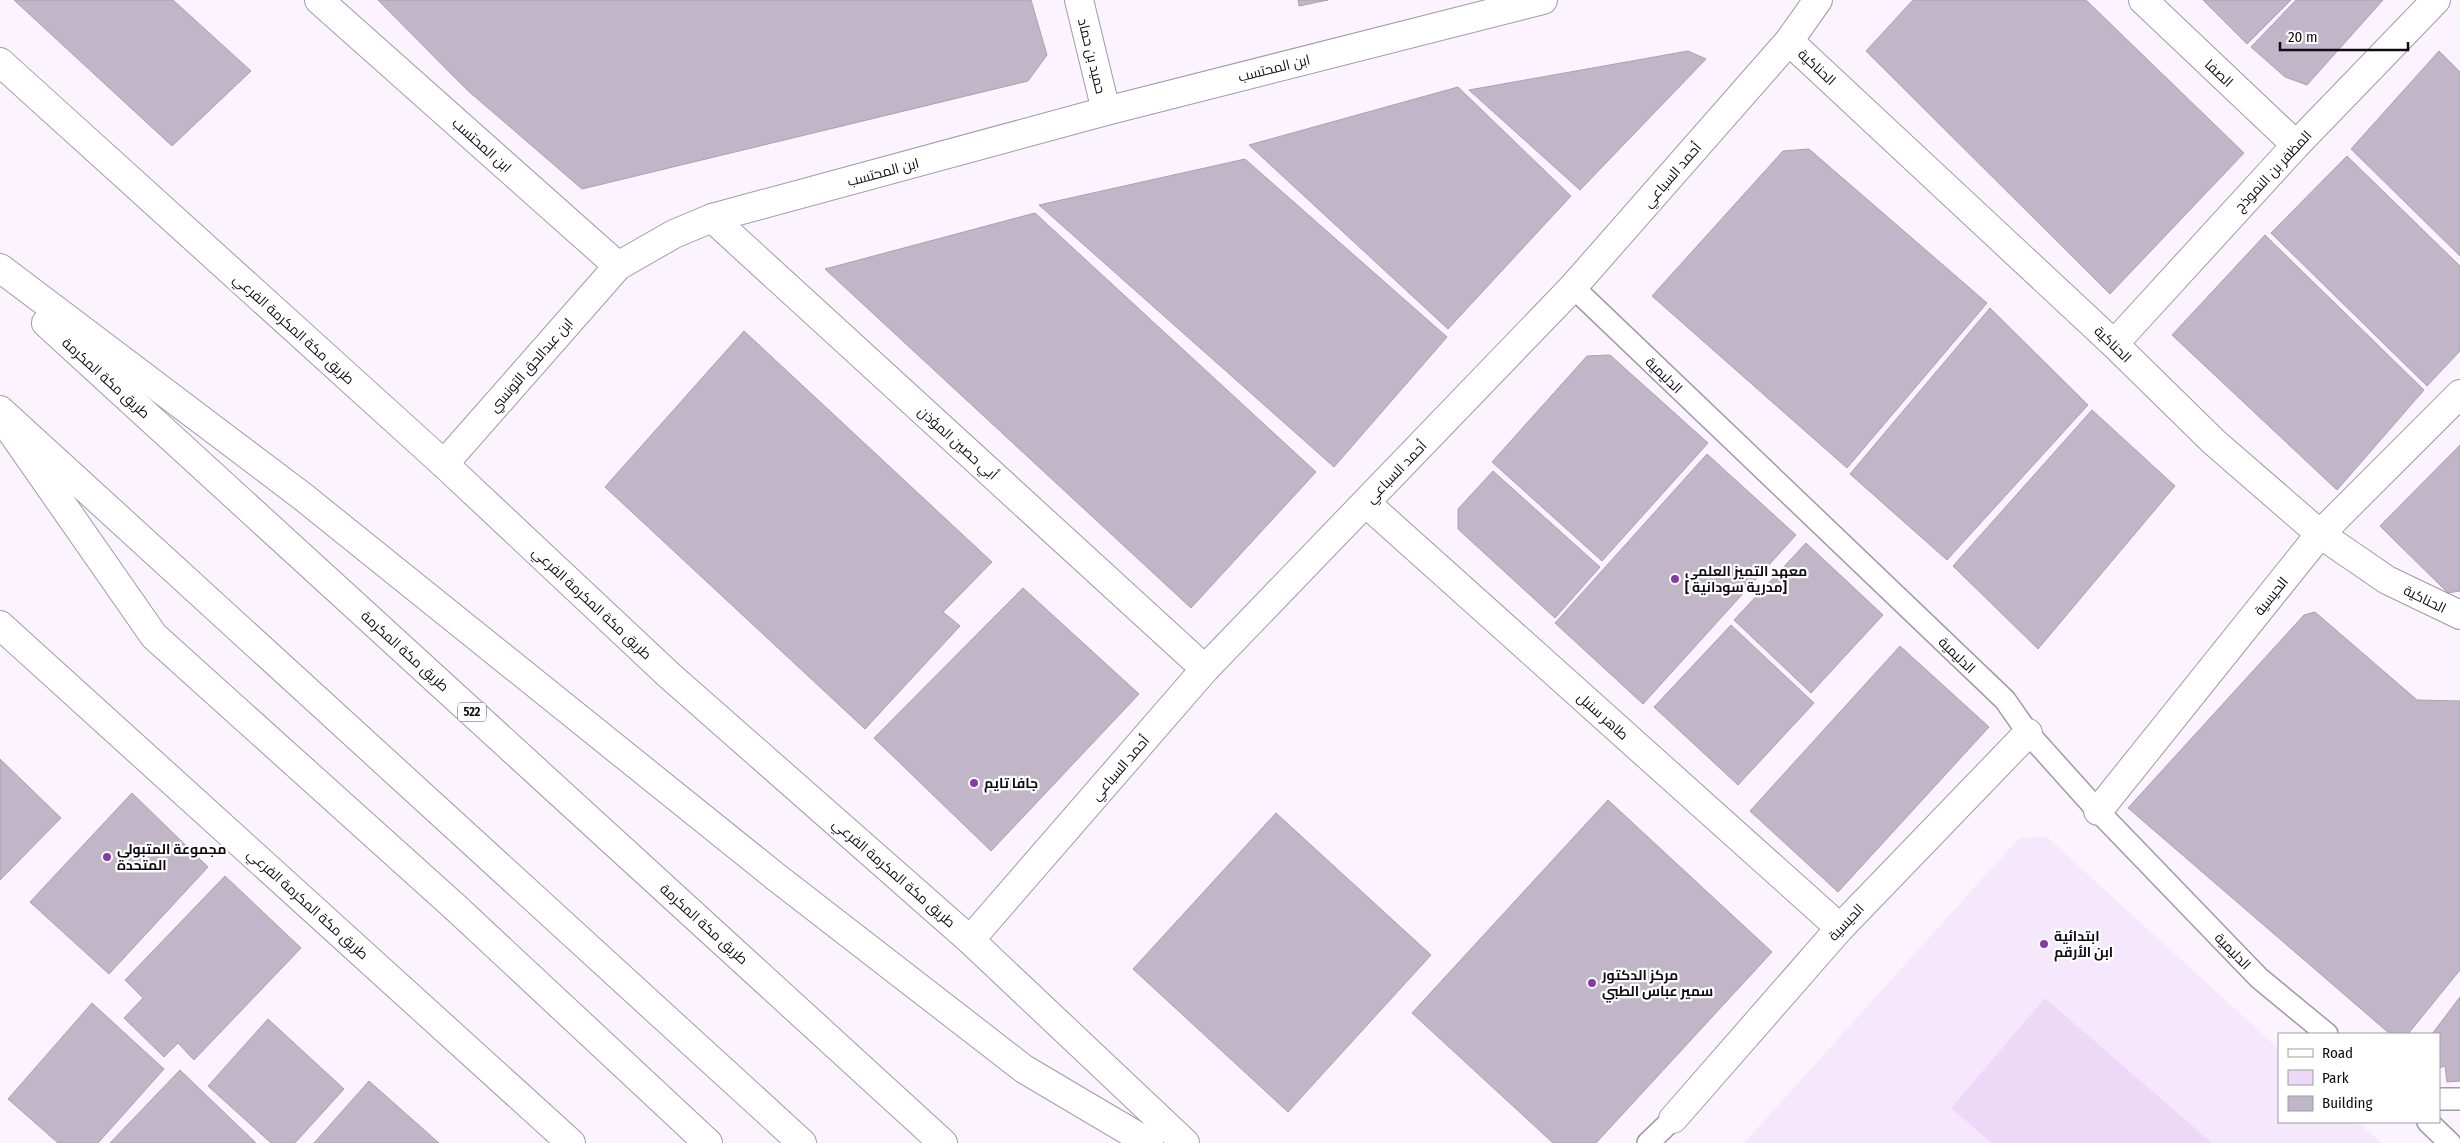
<svg xmlns="http://www.w3.org/2000/svg" width="2460" height="1143" viewBox="0 0 2460 1143" font-family="'Fira Sans Condensed',Cairo,sans-serif">
<style>
.built{fill:#f5e8fc}
.green{fill:#edd8f8}
.building{fill:#c1b6c7;stroke:#aba0b1}
.lines{fill:none;stroke-linecap:round;stroke-linejoin:round}
.service-casing{stroke:#a398a9;stroke-width:24}
.minor-casing{stroke:#a398a9;stroke-width:30}
.primary-casing{stroke:#a398a9;stroke-width:30}
.motorway-casing{stroke:#a398a9;stroke-width:30}
.service{stroke:#fff;stroke-width:21}
.minor{stroke:#fff;stroke-width:28}
.primary{stroke:#fff;stroke-width:28}
.motorway{stroke:#fff;stroke-width:28}
.poi-dot{fill:#883aaa;stroke:#fff;stroke-width:2}
.labels{text-anchor:middle;stroke-width:4.5;stroke-linejoin:round;paint-order:stroke}
.shield{fill:#fff;stroke:#575458;stroke-width:1}
.shield-label{font-size:12px;font-weight:bold;fill:#0f0b11}
.street-label{font-size:14px;fill:#0f0b11;stroke:#fff}
.poi-label{font-size:14px;font-weight:bold;fill:#0f0b11;stroke:#fff;text-anchor:start}
</style>
<rect width="100%" height="100%" fill="#fbf4ff"/>
<!-- built -->
<path class="built" d="M 2047,837 L 2279,1049 L 2279,1122 L 2358,1122 L 2382,1143 L 1744,1143 L 2019,838 Z"/>
<!-- green -->
<path class="green" d="M 2045,998 L 2212,1143 L 1991,1143 L 1951,1108 Z"/>
<!-- building -->
<g class="building">
<path d="M 14,0 L 173,0 L 251,71 L 172,146 Z"/>
<path d="M 378,0 L 1031,0 L 1047,55 L 1028,81 L 582,189 L 466,89 Z"/>
<path d="M 1298,0 L 1328,0 L 1299,6 Z"/>
<path d="M 1913,0 L 2086,0 L 2244,153 L 2110,294 L 1866,51 Z"/>
<path d="M 2203,0 L 2291,0 L 2247,44 Z"/>
<path d="M 2296,0 L 2383,0 L 2307,85 L 2285,77 L 2251,47 Z"/>
<path d="M 1688,51 L 1706,59 L 1580,190 L 1469,90 Z"/>
<path d="M 2439,51 L 2460,72 L 2460,256 L 2351,149 Z"/>
<path d="M 1458,87 L 1571,196 L 1448,329 L 1249,145 Z"/>
<path d="M 1809,149 L 1987,303 L 1847,468 L 1652,296 L 1783,151 Z"/>
<path d="M 2347,156 L 2460,266 L 2460,351 L 2427,386 L 2271,233 Z"/>
<path d="M 1245,159 L 1447,337 L 1334,467 L 1039,205 Z"/>
<path d="M 1035,213 L 1316,472 L 1191,608 L 825,269 Z"/>
<path d="M 2265,235 L 2424,390 L 2337,490 L 2172,335 Z"/>
<path d="M 1990,308 L 2088,405 L 1947,560 L 1850,474 Z"/>
<path d="M 744,331 L 992,562 L 943,612 L 960,626 L 865,729 L 605,487 Z"/>
<path d="M 1610,355 L 1708,443 L 1602,561 L 1492,462 L 1587,356 Z"/>
<path d="M 2092,410 L 2175,486 L 2038,649 L 1953,566 Z"/>
<path d="M 2460,445 L 2460,591 L 2448,593 L 2380,526 Z"/>
<path d="M 1707,454 L 1796,535 L 1643,704 L 1555,623 Z"/>
<path d="M 1493,471 L 1600,567 L 1555,618 L 1458,529 L 1458,509 Z"/>
<path d="M 1806,543 L 1883,615 L 1811,693 L 1734,620 Z"/>
<path d="M 1023,588 L 1139,694 L 991,851 L 874,738 Z"/>
<path d="M 2315,612 L 2417,700 L 2460,701 L 2460,970 L 2408,1034 L 2390,1034 L 2128,808 L 2304,615 Z"/>
<path d="M 1731,625 L 1814,703 L 1738,785 L 1654,707 Z"/>
<path d="M 1900,646 L 1989,727 L 1838,892 L 1750,811 Z"/>
<path d="M 0,759 L 61,818 L 0,880 Z"/>
<path d="M 132,793 L 208,867 L 109,974 L 30,902 Z"/>
<path d="M 1608,800 L 1772,952 L 1596,1143 L 1553,1143 L 1412,1013 Z"/>
<path d="M 1276,813 L 1431,955 L 1288,1112 L 1133,969 Z"/>
<path d="M 225,876 L 301,948 L 194,1060 L 178,1043 L 164,1057 L 124,1018 L 143,998 L 125,980 Z"/>
<path d="M 2460,997 L 2460,1081 L 2447,1082 L 2445,1066 L 2439,1068 L 2439,1034 L 2432,1034 Z"/>
<path d="M 92,1003 L 164,1069 L 98,1143 L 58,1143 L 8,1099 Z"/>
<path d="M 268,1019 L 344,1089 L 295,1143 L 271,1143 L 208,1086 Z"/>
<path d="M 180,1070 L 256,1143 L 110,1143 Z"/>
<path d="M 369,1081 L 439,1143 L 314,1143 Z"/>
</g>
<g class="lines">
<!-- service casing -->
<g class="service-casing">
<g id="service">
<path d="M 1573,287 L 2005,700 L 2028,733 L 2098,811 L 2259,978 L 2327,1034"/>
<path d="M 2439,1099 L 2460,1099"/>
<path d="M 2428,1122 L 2450,1143"/>
<path d="M 1648,1143 L 1673,1119"/>
</g>
</g>
<!-- minor casing -->
<g class="minor-casing">
<g id="minor">
<path d="M 319,0 L 618,266"/>
<path d="M 1079,0 L 1106,111"/>
<path d="M 2143,0 L 2296,145"/>
<path d="M 1789,41 L 2114,344 L 2214,442 L 2320,534 L 2387,580 L 2460,615"/>
<path d="M 712,218 L 1205,669"/>
<path d="M 2114,344 L 2296,145 L 2436,0"/>
<path d="M 444,464 L 618,266 L 674,234 L 712,218 L 1106,111 L 1543,0"/>
<path d="M 1366,503 L 1840,928"/>
<path d="M 2098,811 L 2320,534 L 2460,394"/>
<path d="M 970,940 L 1205,669 L 1573,287 L 1789,41 L 1818,0"/>
<path d="M 1673,1119 L 1840,928 L 2028,733"/>
</g>
</g>
<!-- primary casing -->
<g class="primary-casing">
<g id="primary">
<path d="M 0,62 L 444,464 L 670,676 L 970,940 L 1185,1143"/>
<path d="M 4,421 L 154,636 L 455,907 L 708,1143"/>
<path d="M 0,625 L 571,1143"/>
</g>
</g>
<!-- motorway casing -->
<g class="motorway-casing">
<g id="motorway">
<path d="M 0,268 L 302,496 L 776,877 L 1024,1069 L 1149,1143"/>
<path d="M 46,323 L 943,1143"/>
<path d="M 0,410 L 802,1143"/>
</g>
</g>
<!-- service -->
<use href="#service" class="service"/>
<!-- minor -->
<use href="#minor" class="minor"/>
<!-- primary -->
<use href="#primary" class="primary"/>
<!-- motorway -->
<use href="#motorway" class="motorway"/>
</g>
<!-- markers -->
<g class="poi-dot">
<circle cx="1675" cy="579" r="5"/>
<circle cx="974" cy="783" r="5"/>
<circle cx="107" cy="857" r="5"/>
<circle cx="2044" cy="944" r="5"/>
<circle cx="1592" cy="983" r="5"/>
</g>
<g class="labels">
<!-- shield labels -->
<rect class="shield" x="458" y="702.5" width="28" height="19" rx="4"/>
<g class="shield-label">
<text x="472" y="716">522</text>
</g>
<!-- street labels -->
<g class="street-label">
<text transform="translate(1092 56) rotate(76)" y="5">حميد بن حماد</text>
<text transform="translate(1817 67) rotate(43)" y="5">الحناكية</text>
<text transform="translate(1274 68) rotate(-14)" y="5">ابن المحتسب</text>
<text transform="translate(2219 73) rotate(43)" y="5">الصفا</text>
<text transform="translate(482 145) rotate(42)" y="5">ابن المحتسب</text>
<text transform="translate(2273 171) rotate(-47)" y="5">المظفر بن النموذج</text>
<text transform="translate(883 172) rotate(-15)" y="5">ابن المحتسب</text>
<text transform="translate(1672 175) rotate(-49)" y="5">أحمد السباعي</text>
<text transform="translate(294 329) rotate(42)" y="5">طريق مكة المكرمة الفرعي</text>
<text transform="translate(2113 344) rotate(44)" y="5">الحناكية</text>
<text transform="translate(531 365) rotate(-49)" y="5">ابن عبدالحق التونسي</text>
<text transform="translate(1664 375) rotate(44)" y="5">الدليمية</text>
<text transform="translate(106 378) rotate(42)" y="5">طريق مكة المكرمة</text>
<text transform="translate(958 443) rotate(42)" y="5">أبي حصين المؤذن</text>
<text transform="translate(1396 472) rotate(-46)" y="5">أحمد السباعي</text>
<text transform="translate(2271 596) rotate(-51)" y="5">الحيسية</text>
<text transform="translate(2425 599) rotate(26)" y="5">الحناكية</text>
<text transform="translate(592 603) rotate(43)" y="5">طريق مكة المكرمة الفرعي</text>
<text transform="translate(405 651) rotate(42)" y="5">طريق مكة المكرمة</text>
<text transform="translate(1957 655) rotate(44)" y="5">الدليمية</text>
<text transform="translate(1603 716) rotate(42)" y="5">طاهر سنبل</text>
<text transform="translate(1120 768) rotate(-49)" y="5">أحمد السباعي</text>
<text transform="translate(894 873) rotate(41)" y="5">طريق مكة المكرمة الفرعي</text>
<text transform="translate(308 904) rotate(42)" y="5">طريق مكة المكرمة الفرعي</text>
<text transform="translate(1846 922) rotate(-47)" y="5">الحيسية</text>
<text transform="translate(704 924) rotate(42)" y="5">طريق مكة المكرمة</text>
<text transform="translate(2233 951) rotate(46)" y="5">الدليمية</text>
</g>
<!-- poi labels -->
<g class="poi-label">
<text x="1685" y="576">معهد التميز العلمي<tspan x="1685" dy="16">[ مدرية سودانية]</tspan></text>
<text x="984" y="788">جافا تايم</text>
<text x="117" y="854">مجموعة المتبولي<tspan x="117" dy="16">المتحدة</tspan></text>
<text x="2054" y="941">ابتدائية<tspan x="2054" dy="16">ابن الأرقم</tspan></text>
<text x="1602" y="980">مركز الدكتور<tspan x="1602" dy="16">سمير عباس الطبي</tspan></text>
</g>
</g>
<!-- legend -->
<rect x="2278" y="1033" width="162" height="90" fill="#ffffff" stroke="#9f9da0"/>
<rect x="2288" y="1049" width="25" height="8" fill="#ffffff" stroke="#9f9da0"/>
<text x="2322" y="1058" font-size="15" fill="#0f0b11">Road</text>
<rect x="2288" y="1070" width="25" height="15" fill="#edd8f8" stroke="#9f9da0"/>
<text x="2322" y="1083" font-size="15" fill="#0f0b11">Park</text>
<rect x="2288" y="1096" width="25" height="15" fill="#c1b6c7" stroke="#9f9da0"/>
<text x="2322" y="1108" font-size="15" fill="#0f0b11">Building</text>
<!-- scale -->
<path d="M2280 42v8h128v-8" fill="none" stroke="#0f0b11" stroke-width="2.5"/>
<text x="2288" y="42" font-size="15" fill="#0f0b11" stroke="#ffffff" stroke-width="4" paint-order="stroke">20 m</text>
</svg>
